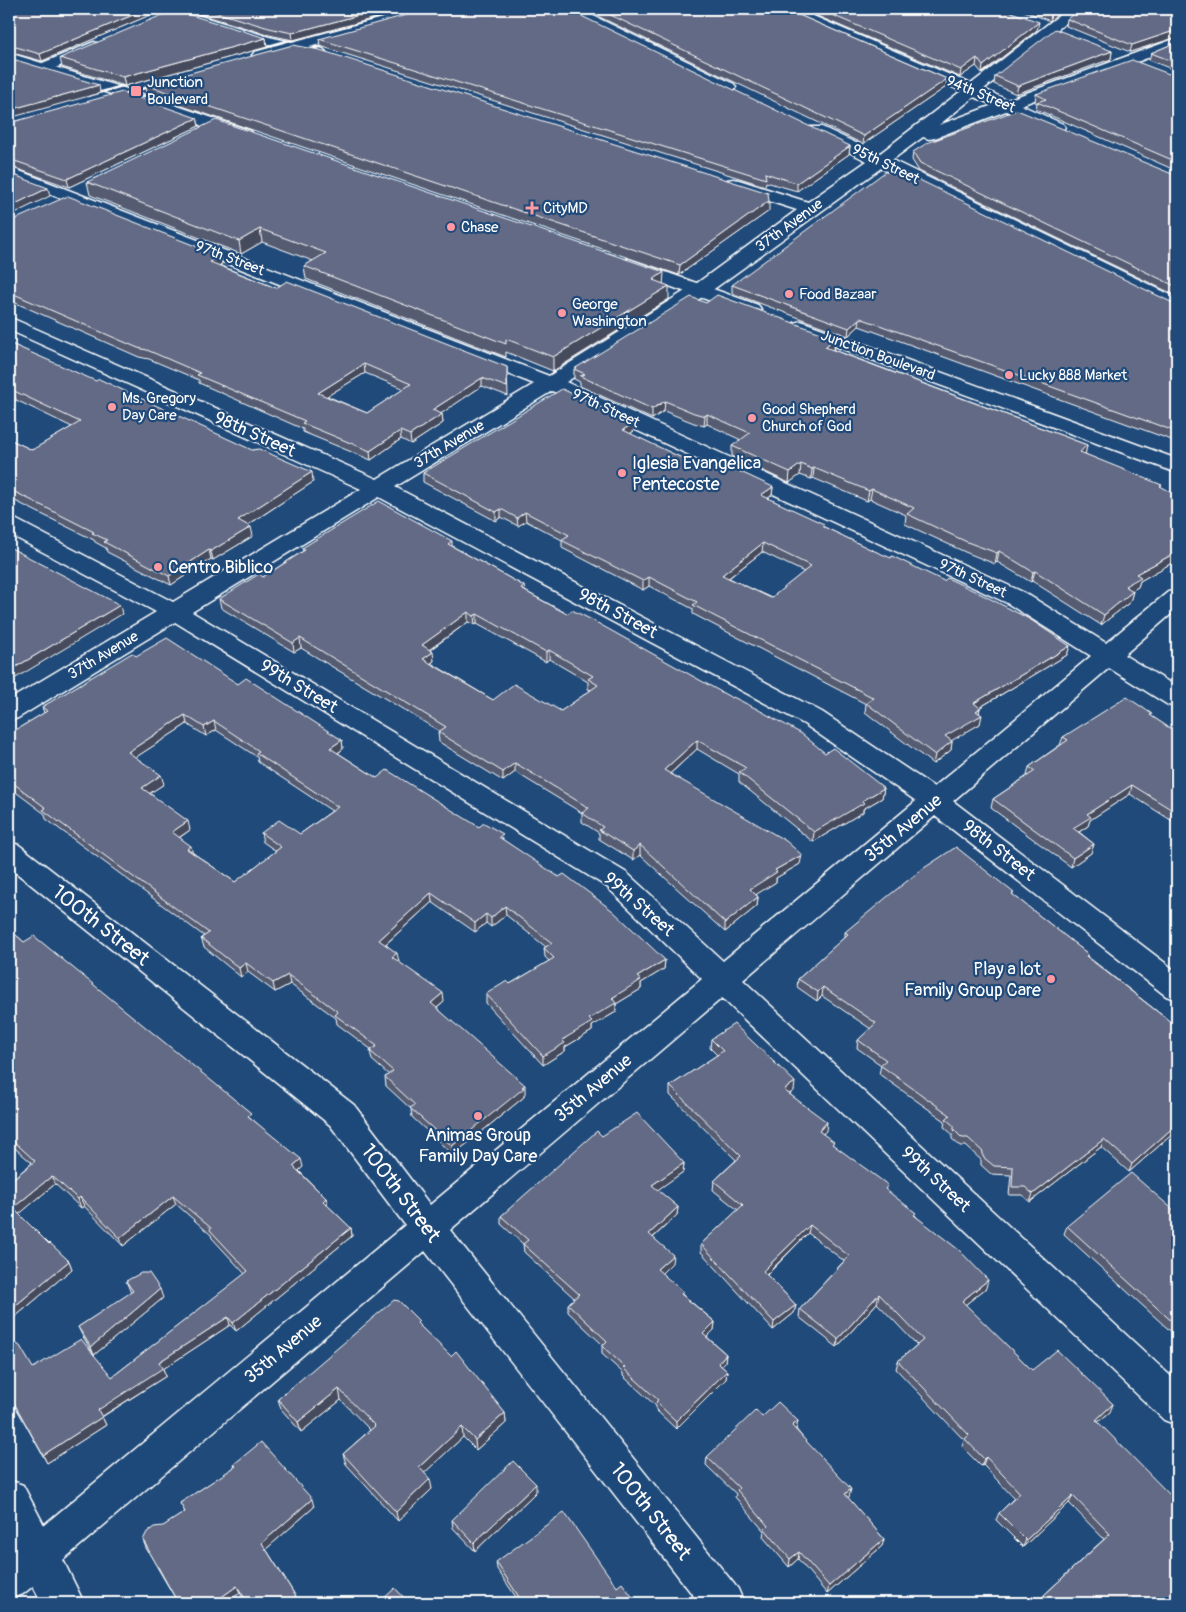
<svg xmlns="http://www.w3.org/2000/svg" width="1186" height="1612" viewBox="0 0 1186 1612" font-family="Pangolin,sans-serif">
<style>
.lines{fill:none;stroke-linecap:round;stroke-linejoin:round}
.minor-casing{stroke:#fff;stroke-width:3}
.major-casing{stroke:#fff;stroke-width:3}
.minor{fill:#1f4a7a;fill-rule:evenodd}
.major{fill:#1f4a7a;fill-rule:evenodd}
.rail{stroke:#fff;stroke-width:2.5}
.wall{fill:#555c72;stroke:#fff;fill-rule:evenodd}
.shaded-wall{fill:#454b5d;stroke:#fff}
.building{fill:#636b85;stroke:#fff;fill-rule:evenodd}
.poi-dot{fill:#ff9aa2;stroke:#1f4a7a;stroke-width:2}
.labels{text-anchor:middle;stroke-width:4.5;stroke-linejoin:round;paint-order:stroke}
.far-poi-label{font-size:15px;fill:#fff;stroke:#1f4a7a;text-anchor:start}
.far-street-label{font-size:15px;fill:#fff;stroke:#1f4a7a}
.street-label{font-size:18px;fill:#fff;stroke:#1f4a7a}
.poi-label{font-size:18px;fill:#fff;stroke:#1f4a7a;text-anchor:start}
.near-street-label{font-size:21px;fill:#fff;stroke:#1f4a7a}
</style>
<rect width="100%" height="100%" fill="#1f4a7a"/>
<filter id="ink" filterUnits="userSpaceOnUse"><feTurbulence type="fractalNoise" baseFrequency=".02" numOctaves="2"/><feDisplacementMap in="SourceGraphic" scale="10" xChannelSelector="R" yChannelSelector="G"/><feConvolveMatrix kernelMatrix="1 2 1 2 8 2 1 2 1" color-interpolation-filters="sRGB"/></filter>
<g filter="url(#ink)">
<g class="lines">
<!-- minor casing -->
<g class="minor-casing">
<g id="minor">
<path d="M 156,9 L 177,9 L 269,37 L 323,49 L 326,52 L 323,55 L 318,57 L 261,44 L 158,12 Z"/>
<path d="M 561,9 L 579,9 L 734,84 L 736,87 L 734,90 L 722,90 L 563,12 Z"/>
<path d="M 778,9 L 797,9 L 971,84 L 1067,9 L 1083,9 L 984,89 L 1007,100 L 1177,38 L 1177,47 L 1021,105 L 1063,124 L 1065,127 L 1063,130 L 1051,130 L 1006,111 L 935,138 L 929,139 L 923,137 L 892,160 L 1177,298 L 1177,311 L 1170,309 L 881,168 L 707,294 L 566,382 L 1025,593 L 1106,643 L 1168,592 L 1177,590 L 1177,609 L 1124,655 L 1177,687 L 1177,707 L 1168,705 L 1109,668 L 953,801 L 1177,972 L 1177,1000 L 1166,996 L 935,816 L 743,980 L 1177,1382 L 1177,1425 L 1164,1420 L 722,998 L 450,1230 L 738,1589 L 744,1603 L 699,1603 L 425,1251 L 63,1560 L 84,1603 L 42,1603 L 33,1586 L 23,1594 L 9,1600 L 9,1554 L 14,1550 L 9,1539 L 9,1480 L 23,1485 L 44,1525 L 405,1225 L 330,1125 L 9,867 L 9,842 L 19,845 L 354,1105 L 430,1205 L 702,979 L 607,887 L 175,622 L 18,718 L 9,721 L 9,700 L 156,612 L 9,534 L 9,518 L 17,520 L 173,602 L 361,489 L 9,330 L 9,317 L 377,479 L 534,384 L 9,178 L 9,167 L 549,376 L 693,286 L 797,210 L 727,188 L 724,184 L 727,180 L 733,179 L 739,180 L 808,202 L 867,161 L 810,133 L 808,130 L 810,127 L 822,127 L 879,154 L 961,91 L 780,12 ZM 974,97 L 993,105 L 939,125 ZM 552,391 L 1007,603 L 1091,656 L 934,787 L 822,712 L 395,487 ZM 379,497 L 804,724 L 916,801 L 723,961 L 627,873 L 192,612 Z"/>
<path d="M 94,42 L 99,44 L 102,47 L 99,50 L 50,70 L 40,70 L 37,67 L 40,64 Z"/>
</g>
</g>
<!-- major casing -->
<g class="major-casing">
<g id="major">
<path d="M 414,9 L 437,9 L 435,12 L 265,58 L 255,58 L 252,55 L 255,52 Z"/>
<path d="M 9,53 L 130,90 L 251,131 L 253,135 L 251,139 L 239,139 L 118,96 L 9,63 Z"/>
<path d="M 629,259 L 758,305 L 761,309 L 758,313 L 751,315 L 744,313 L 622,269 L 620,265 L 622,261 Z"/>
<path d="M 801,321 L 1177,459 L 1177,473 L 794,331 L 791,327 L 794,323 Z"/>
</g>
</g>
<!-- minor -->
<use href="#minor" class="minor"/>
<!-- major -->
<use href="#major" class="major"/>
<!-- rail -->
<g class="rail">
<path d="M 337,28 L 414,9"/>
<path d="M 254,50 L 305,36"/>
<path d="M 300,52 L 334,43"/>
<path d="M 88,96 L 136,82"/>
<path d="M 112,97 L 160,84"/>
<path d="M 124,101 L 163,91"/>
</g>
</g>
<!-- wall -->
<g class="wall">
<path d="M 9,9 L 157,12 L 42,61 L 9,52 Z"/>
<path d="M 189,9 L 409,9 L 293,40 L 269,35 L 190,11 Z"/>
<path d="M 583,9 L 785,9 L 947,79 L 946,87 L 863,144 Z"/>
<path d="M 801,9 L 1003,9 L 1037,30 L 982,73 L 976,66 L 960,77 Z"/>
<path d="M 1019,9 L 1064,9 L 1050,21 Z"/>
<path d="M 1177,9 L 1177,37 L 1130,52 L 1066,26 L 1067,19 Z"/>
<path d="M 266,38 L 267,47 L 125,86 L 62,67 L 60,58 Z"/>
<path d="M 319,39 L 850,146 L 849,154 L 797,191 L 766,182 L 765,186 L 320,46 Z"/>
<path d="M 1177,42 L 1177,71 L 1149,60 L 1151,53 Z"/>
<path d="M 1112,51 L 1111,59 L 1016,94 L 994,84 L 995,76 Z"/>
<path d="M 1177,77 L 1177,171 L 1036,109 L 1037,103 L 1035,102 L 1036,94 Z"/>
<path d="M 146,85 L 769,211 L 679,275 L 147,94 Z"/>
<path d="M 197,118 L 199,126 L 69,187 L 9,166 L 9,123 Z"/>
<path d="M 913,152 L 1177,176 L 1177,296 L 919,171 L 912,160 Z"/>
<path d="M 87,182 L 664,284 L 669,299 L 553,371 L 506,352 L 506,357 L 306,279 L 304,266 L 313,261 L 262,242 L 241,254 L 90,195 Z"/>
<path d="M 9,222 L 222,264 L 219,265 L 276,288 L 507,367 L 508,396 L 482,386 L 440,414 L 442,414 L 443,423 L 411,444 L 401,439 L 371,460 L 303,432 L 303,429 L 199,383 L 199,380 L 149,359 L 139,357 L 9,300 ZM 365,373 L 404,389 L 367,413 L 327,396 Z"/>
<path d="M 732,285 L 1171,302 L 1177,304 L 1177,442 L 859,326 L 848,336 L 732,293 Z"/>
<path d="M 706,303 L 835,338 L 834,348 L 832,349 L 1087,445 L 1085,454 L 1177,495 L 1177,560 L 1140,581 L 1138,587 L 1132,590 L 1133,591 L 1130,602 L 1101,625 L 1032,581 L 1031,582 L 997,562 L 995,564 L 965,552 L 905,524 L 906,515 L 870,499 L 867,501 L 813,478 L 811,479 L 800,475 L 789,483 L 732,456 L 732,446 L 741,440 L 707,424 L 704,426 L 694,423 L 664,411 L 652,419 L 580,386 L 580,382 L 574,379 L 574,369 Z"/>
<path d="M 9,343 L 313,482 L 248,525 L 253,536 L 213,560 L 211,559 L 171,585 L 107,552 L 106,548 L 95,542 L 94,540 L 9,498 L 9,439 L 32,450 L 72,427 L 16,400 L 9,404 Z"/>
<path d="M 634,423 L 634,431 L 630,434 L 701,467 L 773,487 L 772,495 L 768,498 L 824,527 L 1070,646 L 1067,655 L 979,708 L 980,708 L 979,713 L 980,724 L 951,740 L 952,741 L 951,750 L 933,764 L 865,712 L 866,704 L 712,624 L 693,614 L 693,609 L 649,586 L 643,590 L 562,548 L 562,540 L 526,521 L 518,526 L 501,517 L 496,521 L 423,482 L 423,473 ZM 762,552 L 804,572 L 771,598 L 729,578 Z"/>
<path d="M 452,541 L 452,546 L 524,586 L 525,591 L 825,753 L 884,788 L 882,798 L 863,809 L 863,812 L 813,842 L 739,782 L 739,774 L 697,749 L 670,774 L 800,864 L 776,878 L 776,882 L 756,894 L 758,897 L 757,906 L 725,932 L 640,855 L 633,860 L 599,839 L 599,833 L 582,822 L 582,813 L 515,772 L 503,781 L 439,742 L 438,732 L 439,731 L 301,648 L 294,652 L 221,608 L 219,599 L 263,577 L 303,551 L 302,548 ZM 468,622 L 475,625 L 477,624 L 546,662 L 549,659 L 588,682 L 588,689 L 591,690 L 561,711 L 493,700 L 431,663 L 434,661 L 430,650 Z"/>
<path d="M 1177,648 L 1177,663 L 1171,660 L 1173,651 Z"/>
<path d="M 136,656 L 238,684 L 342,740 L 343,749 L 338,753 L 377,778 L 479,827 L 503,840 L 665,960 L 664,969 L 641,983 L 641,989 L 616,1004 L 616,1012 L 592,1026 L 592,1031 L 565,1047 L 565,1051 L 543,1065 L 486,1003 L 486,994 L 510,984 L 549,961 L 545,957 L 544,948 L 546,947 L 506,915 L 491,927 L 486,923 L 475,932 L 432,902 L 386,944 L 398,962 L 444,1002 L 437,1008 L 525,1094 L 524,1095 L 524,1097 L 453,1155 L 412,1117 L 411,1109 L 386,1086 L 385,1077 L 389,1075 L 372,1060 L 370,1051 L 372,1050 L 337,1024 L 336,1018 L 290,984 L 275,992 L 248,972 L 241,977 L 204,947 L 201,938 L 204,936 L 46,819 L 45,814 L 9,787 L 9,734 L 44,713 L 42,707 ZM 187,724 L 206,736 L 216,730 L 257,757 L 258,762 L 332,811 L 300,834 L 261,833 L 263,842 L 276,851 L 235,882 L 193,853 L 179,838 L 190,830 L 150,793 L 164,784 L 136,757 Z"/>
<path d="M 1151,716 L 1177,733 L 1177,824 L 1130,794 L 1090,820 L 1088,826 L 1079,832 L 1094,844 L 1091,853 L 1071,867 L 991,808 L 993,799 L 1027,776 L 1029,767 L 1060,745 L 1063,737 Z"/>
<path d="M 1013,895 L 1088,954 L 1087,956 L 1177,1027 L 1177,1132 L 1176,1131 L 1129,1172 L 1101,1147 L 1030,1202 L 1022,1195 L 1009,1195 L 1011,1175 L 991,1174 L 981,1165 L 981,1160 L 966,1146 L 960,1146 L 952,1139 L 952,1134 L 944,1127 L 945,1121 L 879,1074 L 881,1065 L 857,1048 L 858,1040 L 871,1029 L 822,996 L 817,1001 L 797,987 L 798,979 L 845,937 L 845,932 Z"/>
<path d="M 9,929 L 24,942 L 252,1119 L 303,1167 L 299,1171 L 326,1198 L 328,1206 L 351,1228 L 352,1236 L 236,1331 L 230,1325 L 163,1369 L 166,1376 L 102,1417 L 106,1425 L 47,1463 L 9,1395 L 33,1368 L 112,1377 L 245,1274 L 212,1238 L 211,1235 L 176,1204 L 123,1246 L 84,1206 L 81,1208 L 55,1184 L 19,1214 L 49,1244 L 69,1261 L 72,1269 L 9,1322 L 9,1182 L 32,1163 L 9,1143 Z"/>
<path d="M 711,1039 L 794,1091 L 790,1094 L 826,1131 L 823,1134 L 833,1145 L 915,1215 L 986,1288 L 965,1305 L 1032,1370 L 1110,1412 L 1098,1422 L 1177,1603 L 1041,1603 L 1040,1602 L 1044,1595 L 1104,1539 L 1069,1503 L 1023,1547 L 996,1520 L 999,1513 L 1014,1498 L 983,1465 L 981,1466 L 962,1447 L 964,1440 L 896,1369 L 898,1361 L 917,1345 L 877,1303 L 837,1347 L 799,1317 L 800,1309 L 844,1261 L 808,1233 L 767,1275 L 796,1305 L 794,1313 L 773,1330 L 701,1252 L 701,1244 L 738,1210 L 713,1190 L 714,1181 L 736,1160 L 670,1095 L 670,1086 L 717,1055 L 710,1048 Z"/>
<path d="M 602,1136 L 684,1163 L 683,1172 L 657,1190 L 678,1207 L 677,1215 L 653,1238 L 672,1263 L 661,1273 L 683,1295 L 715,1322 L 714,1330 L 707,1337 L 726,1354 L 725,1362 L 721,1366 L 727,1371 L 726,1379 L 676,1429 L 656,1410 L 656,1406 L 623,1376 L 623,1373 L 602,1354 L 602,1346 L 603,1345 L 568,1312 L 568,1304 L 574,1298 L 524,1252 L 523,1244 L 501,1224 L 501,1216 Z"/>
<path d="M 1177,1213 L 1177,1337 L 1064,1234 L 1067,1226 Z"/>
<path d="M 126,1281 L 163,1298 L 94,1355 L 82,1335 L 78,1327 L 131,1293 Z"/>
<path d="M 420,1326 L 505,1413 L 506,1423 L 476,1450 L 463,1437 L 424,1473 L 432,1489 L 398,1521 L 346,1464 L 343,1454 L 370,1430 L 341,1400 L 301,1432 L 281,1409 L 278,1399 Z"/>
<path d="M 762,1417 L 798,1421 L 796,1429 L 849,1497 L 848,1498 L 884,1539 L 882,1546 L 827,1594 L 798,1559 L 789,1567 L 763,1537 L 764,1531 L 735,1497 L 736,1494 L 706,1465 L 707,1457 Z"/>
<path d="M 234,1464 L 314,1507 L 266,1549 L 300,1603 L 246,1603 L 240,1593 L 225,1603 L 178,1603 L 146,1548 L 143,1540 L 185,1512 L 180,1503 L 235,1467 Z"/>
<path d="M 536,1492 L 475,1551 L 453,1528 L 452,1520 Z"/>
<path d="M 496,1562 L 617,1587 L 637,1603 L 520,1603 L 497,1569 Z"/>
</g>
<!-- shaded-wall -->
<g class="shaded-wall">
<path d="M 147,9 L 156,9 L 157,12 L 42,61 L 40,54 Z"/>
<path d="M 382,9 L 409,9 L 293,40 L 292,33 Z"/>
<path d="M 1057,9 L 1064,9 L 1050,21 L 1051,14 Z"/>
<path d="M 1039,22 L 1037,30 L 982,73 L 983,66 Z"/>
<path d="M 1177,30 L 1177,37 L 1130,52 L 1132,45 Z"/>
<path d="M 266,38 L 267,47 L 125,86 L 123,77 Z"/>
<path d="M 1112,51 L 1111,59 L 1016,94 L 1018,86 Z"/>
<path d="M 977,58 L 976,66 L 960,77 L 961,70 Z"/>
<path d="M 947,79 L 946,87 L 863,144 L 864,136 Z"/>
<path d="M 99,85 L 100,93 L 9,118 L 9,110 Z"/>
<path d="M 197,118 L 199,126 L 69,187 L 67,179 Z"/>
<path d="M 850,146 L 849,154 L 797,191 L 797,183 Z"/>
<path d="M 48,188 L 50,196 L 9,216 L 9,207 Z"/>
<path d="M 769,201 L 769,211 L 679,275 L 680,265 Z"/>
<path d="M 260,229 L 262,242 L 241,254 L 239,241 Z"/>
<path d="M 221,256 L 222,264 L 211,270 L 210,262 Z"/>
<path d="M 664,272 L 663,286 L 653,280 Z"/>
<path d="M 669,286 L 669,299 L 553,371 L 553,357 Z"/>
<path d="M 860,318 L 859,326 L 848,336 L 849,328 Z"/>
<path d="M 835,338 L 834,348 L 824,357 L 825,347 Z"/>
<path d="M 364,364 L 365,373 L 319,401 L 318,393 Z"/>
<path d="M 482,378 L 482,386 L 433,419 L 432,410 Z"/>
<path d="M 14,391 L 16,400 L 9,404 L 9,393 Z"/>
<path d="M 665,401 L 664,411 L 652,419 L 652,409 Z"/>
<path d="M 442,414 L 443,423 L 411,444 L 410,435 Z"/>
<path d="M 707,414 L 707,424 L 704,426 L 705,416 Z"/>
<path d="M 634,423 L 634,431 L 622,439 L 623,430 Z"/>
<path d="M 400,431 L 401,439 L 371,460 L 370,451 Z"/>
<path d="M 1087,445 L 1085,456 L 1080,452 Z"/>
<path d="M 801,464 L 800,475 L 789,483 L 790,472 Z"/>
<path d="M 814,468 L 813,478 L 811,479 L 812,469 Z"/>
<path d="M 312,472 L 313,482 L 240,530 L 238,520 Z"/>
<path d="M 773,487 L 772,495 L 761,504 L 761,495 Z"/>
<path d="M 872,489 L 870,499 L 867,501 L 869,491 Z"/>
<path d="M 501,509 L 501,517 L 496,521 L 496,512 Z"/>
<path d="M 525,512 L 526,521 L 518,526 L 517,518 Z"/>
<path d="M 251,527 L 253,536 L 213,560 L 211,551 Z"/>
<path d="M 763,543 L 762,552 L 722,583 L 722,575 Z"/>
<path d="M 209,550 L 211,559 L 171,585 L 169,576 Z"/>
<path d="M 999,551 L 997,562 L 995,564 L 997,553 Z"/>
<path d="M 1177,552 L 1177,560 L 1140,581 L 1138,587 L 1122,596 L 1125,586 L 1136,574 Z"/>
<path d="M 1035,571 L 1032,581 L 1031,582 L 1033,572 Z"/>
<path d="M 649,577 L 649,586 L 643,590 L 643,581 Z"/>
<path d="M 1133,591 L 1130,602 L 1101,625 L 1104,615 Z"/>
<path d="M 120,605 L 122,614 L 9,682 L 9,671 Z"/>
<path d="M 468,612 L 468,622 L 423,654 L 422,645 Z"/>
<path d="M 477,614 L 477,624 L 475,625 L 474,616 Z"/>
<path d="M 300,638 L 301,648 L 294,652 L 293,643 Z"/>
<path d="M 1070,646 L 1067,655 L 972,712 L 974,703 Z"/>
<path d="M 549,650 L 549,659 L 546,662 L 546,652 Z"/>
<path d="M 433,652 L 434,661 L 424,668 L 423,659 Z"/>
<path d="M 980,708 L 978,717 L 982,715 L 980,724 L 944,745 L 945,736 Z"/>
<path d="M 185,715 L 187,724 L 130,761 L 128,752 Z"/>
<path d="M 214,721 L 216,730 L 206,736 L 204,727 Z"/>
<path d="M 342,740 L 343,749 L 332,757 L 330,748 Z"/>
<path d="M 697,740 L 697,749 L 663,780 L 664,770 Z"/>
<path d="M 952,741 L 951,750 L 933,764 L 935,755 Z"/>
<path d="M 515,763 L 515,772 L 503,781 L 503,772 Z"/>
<path d="M 161,775 L 164,784 L 144,797 L 142,788 Z"/>
<path d="M 1132,785 L 1130,794 L 1090,820 L 1088,826 L 1071,837 L 1073,828 L 1087,814 Z"/>
<path d="M 884,788 L 882,798 L 863,809 L 863,812 L 813,842 L 814,832 L 862,801 Z"/>
<path d="M 188,821 L 190,830 L 174,841 L 172,832 Z"/>
<path d="M 1094,844 L 1091,853 L 1071,867 L 1073,858 Z"/>
<path d="M 640,845 L 640,855 L 633,860 L 633,851 Z"/>
<path d="M 191,846 L 193,855 L 187,849 Z"/>
<path d="M 802,855 L 800,864 L 776,878 L 776,882 L 749,899 L 750,889 L 775,870 Z"/>
<path d="M 431,893 L 432,902 L 380,949 L 379,940 Z"/>
<path d="M 758,897 L 757,906 L 725,932 L 725,923 Z"/>
<path d="M 505,906 L 506,915 L 491,927 L 491,918 Z"/>
<path d="M 486,914 L 486,923 L 475,932 L 475,923 Z"/>
<path d="M 397,953 L 399,962 L 393,966 L 392,957 Z"/>
<path d="M 665,960 L 664,969 L 641,983 L 641,989 L 616,1004 L 616,1012 L 592,1026 L 592,1031 L 565,1047 L 565,1051 L 543,1065 L 543,1056 L 589,1019 L 637,977 Z"/>
<path d="M 246,963 L 248,972 L 241,977 L 239,968 Z"/>
<path d="M 288,975 L 290,984 L 275,992 L 273,983 Z"/>
<path d="M 823,987 L 822,996 L 817,1001 L 818,992 Z"/>
<path d="M 443,993 L 444,1002 L 432,1012 L 431,1003 Z"/>
<path d="M 795,1082 L 794,1091 L 783,1098 L 784,1090 Z"/>
<path d="M 525,1085 L 525,1094 L 524,1095 L 524,1097 L 453,1155 L 452,1146 Z"/>
<path d="M 827,1122 L 826,1131 L 817,1139 L 819,1131 Z"/>
<path d="M 1177,1124 L 1177,1128 L 1176,1131 L 1129,1172 L 1132,1164 Z"/>
<path d="M 1104,1139 L 1101,1147 L 1030,1202 L 1033,1194 Z"/>
<path d="M 301,1159 L 303,1167 L 295,1174 L 293,1166 Z"/>
<path d="M 684,1163 L 683,1172 L 652,1194 L 652,1185 Z"/>
<path d="M 52,1176 L 55,1184 L 17,1216 L 13,1208 Z"/>
<path d="M 173,1196 L 176,1204 L 123,1246 L 120,1238 Z"/>
<path d="M 80,1197 L 84,1206 L 81,1208 L 78,1199 Z"/>
<path d="M 326,1198 L 328,1207 L 323,1201 Z"/>
<path d="M 678,1207 L 677,1215 L 648,1242 L 649,1234 Z"/>
<path d="M 810,1225 L 808,1233 L 762,1279 L 763,1271 Z"/>
<path d="M 351,1228 L 352,1236 L 236,1331 L 233,1323 Z"/>
<path d="M 673,1255 L 672,1263 L 657,1278 L 657,1269 Z"/>
<path d="M 69,1261 L 72,1269 L 9,1322 L 9,1311 Z"/>
<path d="M 988,1280 L 986,1288 L 960,1309 L 962,1301 Z"/>
<path d="M 160,1289 L 163,1298 L 94,1355 L 91,1347 Z"/>
<path d="M 879,1294 L 877,1303 L 837,1347 L 838,1339 Z"/>
<path d="M 796,1305 L 794,1313 L 773,1330 L 774,1322 Z"/>
<path d="M 228,1317 L 230,1325 L 163,1369 L 166,1376 L 101,1417 L 98,1410 L 159,1362 Z"/>
<path d="M 715,1322 L 714,1330 L 702,1342 L 703,1334 Z"/>
<path d="M 726,1354 L 725,1362 L 717,1371 L 718,1363 Z"/>
<path d="M 727,1371 L 726,1379 L 676,1429 L 676,1421 Z"/>
<path d="M 339,1389 L 341,1400 L 301,1432 L 298,1422 Z"/>
<path d="M 1113,1404 L 1110,1412 L 1092,1427 L 1096,1420 Z"/>
<path d="M 505,1413 L 506,1423 L 476,1450 L 475,1440 Z"/>
<path d="M 102,1417 L 106,1425 L 47,1463 L 43,1455 Z"/>
<path d="M 798,1421 L 796,1429 L 791,1434 L 792,1426 Z"/>
<path d="M 462,1427 L 463,1437 L 420,1477 L 419,1467 Z"/>
<path d="M 986,1457 L 983,1465 L 981,1466 L 984,1459 Z"/>
<path d="M 430,1479 L 432,1489 L 398,1521 L 396,1512 Z"/>
<path d="M 536,1484 L 536,1492 L 475,1551 L 474,1543 Z"/>
<path d="M 851,1489 L 849,1497 L 843,1502 L 845,1494 Z"/>
<path d="M 1073,1496 L 1069,1503 L 1023,1547 L 1026,1540 Z"/>
<path d="M 312,1499 L 314,1507 L 265,1550 L 262,1543 Z"/>
<path d="M 884,1539 L 882,1546 L 827,1594 L 829,1586 Z"/>
<path d="M 799,1552 L 798,1559 L 789,1567 L 790,1559 Z"/>
<path d="M 237,1586 L 240,1593 L 225,1603 L 213,1603 Z"/>
</g>
<!-- building -->
<g class="building">
<path d="M 9,9 L 147,9 L 40,54 L 9,45 Z"/>
<path d="M 205,9 L 382,9 L 292,33 L 269,28 Z"/>
<path d="M 428,9 L 567,9 L 850,146 L 797,183 L 765,173 L 766,179 L 319,39 Z"/>
<path d="M 598,9 L 785,9 L 947,79 L 864,136 Z"/>
<path d="M 818,9 L 1003,9 L 1039,22 L 983,66 L 977,58 L 961,70 Z"/>
<path d="M 1038,9 L 1057,9 L 1051,14 Z"/>
<path d="M 1079,9 L 1177,9 L 1177,30 L 1132,45 L 1067,19 Z"/>
<path d="M 174,10 L 266,38 L 123,77 L 60,58 Z"/>
<path d="M 1055,29 L 1112,51 L 1018,86 L 995,76 Z"/>
<path d="M 1177,42 L 1177,63 L 1151,53 Z"/>
<path d="M 293,45 L 320,50 L 768,193 L 769,201 L 680,265 L 146,85 Z"/>
<path d="M 9,58 L 99,85 L 9,110 Z"/>
<path d="M 1132,60 L 1177,77 L 1177,162 L 1037,102 L 1046,99 L 1036,94 Z"/>
<path d="M 122,92 L 197,118 L 67,179 L 9,159 L 9,123 Z"/>
<path d="M 1017,110 L 1177,176 L 1177,287 L 920,163 L 913,152 L 927,143 Z"/>
<path d="M 216,120 L 664,272 L 653,280 L 669,286 L 553,357 L 506,339 L 506,344 L 304,266 L 326,253 L 260,229 L 239,241 L 87,182 Z"/>
<path d="M 885,172 L 903,172 L 1171,302 L 1177,304 L 1177,432 L 860,318 L 849,328 L 732,285 Z"/>
<path d="M 9,173 L 48,188 L 9,207 Z"/>
<path d="M 68,196 L 221,256 L 210,262 L 276,288 L 287,281 L 507,367 L 507,387 L 482,378 L 432,410 L 442,414 L 410,435 L 400,431 L 370,451 L 302,423 L 305,421 L 197,375 L 200,373 L 147,350 L 138,348 L 9,292 L 9,222 ZM 364,364 L 411,384 L 367,413 L 318,393 Z"/>
<path d="M 717,295 L 835,338 L 825,347 L 1087,445 L 1080,452 L 1162,485 L 1160,486 L 1177,495 L 1177,552 L 1136,574 L 1141,577 L 1125,586 L 1133,591 L 1104,615 L 1035,571 L 1033,572 L 999,551 L 997,553 L 967,542 L 907,514 L 914,508 L 872,489 L 869,491 L 814,468 L 812,469 L 801,464 L 790,472 L 732,446 L 750,433 L 707,414 L 705,416 L 694,413 L 665,401 L 652,409 L 580,376 L 585,374 L 574,369 L 691,297 L 706,303 Z"/>
<path d="M 9,343 L 96,381 L 99,379 L 252,450 L 259,449 L 312,472 L 238,520 L 251,527 L 211,551 L 209,550 L 169,576 L 104,542 L 107,540 L 92,533 L 94,532 L 9,489 L 9,439 L 32,450 L 80,422 L 14,391 L 9,393 Z"/>
<path d="M 562,389 L 634,423 L 623,430 L 701,467 L 715,460 L 773,487 L 761,495 L 824,524 L 822,526 L 870,549 L 891,558 L 892,556 L 944,581 L 947,578 L 985,596 L 1031,620 L 1070,646 L 974,703 L 980,708 L 976,711 L 982,715 L 945,736 L 952,741 L 935,755 L 866,703 L 874,698 L 712,615 L 693,605 L 697,602 L 649,577 L 643,581 L 561,540 L 569,535 L 525,512 L 517,518 L 501,509 L 496,512 L 423,473 ZM 763,543 L 811,566 L 771,598 L 722,575 Z"/>
<path d="M 379,501 L 452,541 L 448,544 L 524,586 L 521,589 L 567,614 L 572,610 L 592,620 L 732,698 L 733,697 L 757,709 L 802,734 L 825,753 L 833,748 L 884,788 L 862,801 L 864,803 L 814,832 L 739,772 L 746,768 L 697,740 L 664,770 L 786,841 L 802,855 L 775,870 L 777,872 L 750,889 L 758,897 L 725,923 L 640,845 L 633,851 L 599,830 L 603,827 L 582,813 L 589,808 L 515,763 L 503,772 L 438,732 L 446,727 L 300,638 L 293,643 L 219,599 L 259,574 L 263,577 L 305,550 L 302,548 ZM 468,612 L 474,616 L 477,614 L 546,652 L 549,650 L 593,676 L 588,679 L 598,685 L 561,711 L 514,684 L 493,700 L 423,659 L 433,652 L 422,645 Z"/>
<path d="M 9,547 L 120,605 L 9,671 Z"/>
<path d="M 167,638 L 238,684 L 246,678 L 342,740 L 330,748 L 377,778 L 387,770 L 479,827 L 484,823 L 503,834 L 499,837 L 559,877 L 564,874 L 613,911 L 665,960 L 637,977 L 641,980 L 612,998 L 616,1003 L 589,1019 L 592,1022 L 562,1040 L 565,1043 L 543,1056 L 486,994 L 507,981 L 510,984 L 554,958 L 544,948 L 552,943 L 505,906 L 491,918 L 486,914 L 475,923 L 431,893 L 379,940 L 397,953 L 392,957 L 443,993 L 431,1003 L 525,1085 L 522,1087 L 524,1088 L 452,1146 L 410,1108 L 415,1105 L 385,1077 L 393,1071 L 370,1051 L 377,1046 L 335,1015 L 338,1012 L 288,975 L 273,983 L 246,963 L 239,968 L 201,938 L 209,933 L 43,810 L 46,808 L 9,780 L 9,734 L 47,711 L 42,707 L 132,653 L 136,656 ZM 185,715 L 204,727 L 214,721 L 259,751 L 256,753 L 338,807 L 300,834 L 279,820 L 261,833 L 281,847 L 235,882 L 187,849 L 191,846 L 172,832 L 188,821 L 142,788 L 161,775 L 128,752 Z"/>
<path d="M 1177,648 L 1177,653 L 1173,651 Z"/>
<path d="M 1127,697 L 1152,714 L 1150,715 L 1177,733 L 1177,813 L 1132,785 L 1087,814 L 1091,817 L 1073,828 L 1094,844 L 1073,858 L 993,799 L 1035,771 L 1029,767 L 1068,740 L 1063,737 Z"/>
<path d="M 956,847 L 1014,893 L 1012,894 L 1088,954 L 1086,956 L 1177,1027 L 1177,1124 L 1132,1164 L 1104,1139 L 1033,1194 L 1025,1187 L 1012,1187 L 1013,1167 L 994,1166 L 983,1157 L 983,1152 L 968,1138 L 962,1138 L 954,1130 L 954,1126 L 946,1119 L 950,1115 L 880,1065 L 886,1060 L 858,1040 L 876,1023 L 823,987 L 818,992 L 798,979 L 848,934 L 845,932 L 887,897 L 921,870 Z"/>
<path d="M 9,929 L 24,942 L 34,936 L 251,1113 L 248,1116 L 301,1159 L 293,1166 L 326,1198 L 323,1201 L 351,1228 L 233,1323 L 228,1317 L 159,1362 L 163,1368 L 98,1410 L 102,1417 L 43,1455 L 9,1394 L 9,1348 L 17,1344 L 20,1346 L 33,1368 L 81,1339 L 112,1377 L 248,1271 L 210,1230 L 211,1228 L 173,1196 L 120,1238 L 80,1197 L 78,1199 L 52,1176 L 13,1208 L 49,1244 L 50,1243 L 69,1261 L 9,1311 L 9,1182 L 35,1161 L 9,1137 Z"/>
<path d="M 734,1024 L 795,1082 L 784,1090 L 827,1122 L 819,1131 L 834,1142 L 832,1144 L 888,1185 L 885,1189 L 916,1213 L 914,1215 L 959,1250 L 988,1280 L 962,1301 L 1032,1370 L 1057,1350 L 1113,1404 L 1096,1420 L 1177,1502 L 1177,1603 L 1052,1603 L 1044,1595 L 1110,1534 L 1073,1496 L 1026,1540 L 999,1513 L 1020,1493 L 986,1457 L 984,1459 L 965,1439 L 969,1435 L 898,1361 L 923,1340 L 879,1294 L 838,1339 L 800,1309 L 849,1256 L 810,1225 L 763,1271 L 796,1305 L 774,1322 L 701,1244 L 743,1205 L 714,1181 L 741,1156 L 670,1086 L 723,1051 L 711,1039 Z"/>
<path d="M 637,1113 L 684,1163 L 652,1185 L 678,1207 L 649,1234 L 673,1255 L 657,1269 L 683,1292 L 681,1294 L 715,1322 L 703,1334 L 726,1354 L 718,1363 L 727,1371 L 676,1421 L 656,1402 L 658,1400 L 623,1368 L 625,1367 L 602,1346 L 607,1341 L 568,1304 L 579,1294 L 523,1244 L 528,1240 L 501,1216 L 597,1131 L 602,1136 Z"/>
<path d="M 1131,1173 L 1177,1213 L 1177,1326 L 1067,1226 Z"/>
<path d="M 141,1273 L 149,1273 L 160,1289 L 91,1347 L 78,1327 L 133,1291 L 126,1281 Z"/>
<path d="M 394,1300 L 399,1301 L 419,1321 L 417,1323 L 451,1356 L 456,1351 L 505,1413 L 475,1440 L 462,1427 L 419,1467 L 430,1479 L 396,1512 L 343,1454 L 375,1426 L 339,1389 L 298,1422 L 278,1399 Z"/>
<path d="M 778,1402 L 798,1421 L 792,1426 L 851,1489 L 845,1494 L 884,1539 L 829,1586 L 799,1552 L 790,1559 L 765,1529 L 768,1526 L 737,1490 L 739,1488 L 707,1457 L 756,1410 L 762,1417 Z"/>
<path d="M 261,1442 L 312,1499 L 262,1543 L 300,1603 L 248,1603 L 237,1586 L 213,1603 L 178,1603 L 143,1540 L 147,1532 L 154,1527 L 163,1526 L 185,1512 L 180,1503 L 236,1466 L 234,1464 Z"/>
<path d="M 513,1461 L 536,1484 L 474,1543 L 452,1520 Z"/>
<path d="M 564,1512 L 617,1587 L 622,1583 L 637,1603 L 523,1603 L 496,1562 Z"/>
<path d="M 395,1588 L 409,1603 L 379,1603 Z"/>
</g>
</g>
<!-- markers -->
<g class="poi-dot">
<rect x="130" y="85" width="12" height="12" rx="2.5"/>
<path d="M529.5 200.5h5v5h5v5h-5v5h-5v-5h-5v-5h5z"/>
<circle cx="451" cy="227" r="5"/>
<circle cx="789" cy="294" r="5"/>
<circle cx="562" cy="313" r="5"/>
<circle cx="1009" cy="375" r="5"/>
<circle cx="112" cy="407" r="5"/>
<circle cx="752" cy="418" r="5"/>
<circle cx="622" cy="473" r="5"/>
<circle cx="158" cy="567" r="5"/>
<circle cx="1051" cy="979" r="5"/>
<circle cx="478" cy="1116" r="5"/>
</g>
<g class="labels">
<!-- far-poi labels -->
<g class="far-poi-label">
<text x="147" y="87">Junction<tspan x="147" dy="17">Boulevard</tspan></text>
<text x="543" y="213">CityMD</text>
<text x="461" y="232">Chase</text>
<text x="799" y="299">Food Bazaar</text>
<text x="572" y="309">George<tspan x="572" dy="17">Washington</tspan></text>
<text x="1019" y="380">Lucky 888 Market</text>
<text x="122" y="403">Ms. Gregory<tspan x="122" dy="17">Day Care</tspan></text>
<text x="762" y="414">Good Shepherd<tspan x="762" dy="17">Church of God</tspan></text>
</g>
<!-- far-street labels -->
<g class="far-street-label">
<text transform="translate(981 94) rotate(23)" y="5">94th Street</text>
<text transform="translate(886 164) rotate(26)" y="5">95th Street</text>
<text transform="translate(789 225) rotate(-36)" y="5">37th Avenue</text>
<text transform="translate(230 258) rotate(21)" y="5">97th Street</text>
<text transform="translate(878 355) rotate(20)" y="5">Junction Boulevard</text>
<text transform="translate(606 408) rotate(25)" y="5">97th Street</text>
<text transform="translate(449 444) rotate(-31)" y="5">37th Avenue</text>
<text transform="translate(973 578) rotate(25)" y="5">97th Street</text>
<text transform="translate(103 655) rotate(-31)" y="5">37th Avenue</text>
</g>
<!-- street labels -->
<g class="street-label">
<text transform="translate(255 434) rotate(24)" y="6">98th Street</text>
<text transform="translate(618 613) rotate(28)" y="6">98th Street</text>
<text transform="translate(299 686) rotate(31)" y="6">99th Street</text>
<text transform="translate(903 828) rotate(-40)" y="6">35th Avenue</text>
<text transform="translate(999 850) rotate(38)" y="6">98th Street</text>
<text transform="translate(639 904) rotate(41)" y="6">99th Street</text>
<text transform="translate(593 1088) rotate(-40)" y="6">35th Avenue</text>
<text transform="translate(936 1179) rotate(43)" y="6">99th Street</text>
<text transform="translate(283 1349) rotate(-40)" y="6">35th Avenue</text>
</g>
<!-- poi labels -->
<g class="poi-label">
<text x="632" y="469">Iglesia Evangelica<tspan x="632" dy="21">Pentecoste</tspan></text>
<text x="168" y="573">Centro Biblico</text>
<text x="1041" y="975" text-anchor="end">Play a lot<tspan x="1041" dy="21">Family Group Care</tspan></text>
<text x="478" y="1141" text-anchor="middle">Animas Group<tspan x="478" dy="21">Family Day Care</tspan></text>
</g>
<!-- near-street labels -->
<g class="near-street-label">
<text transform="translate(101 925) rotate(38)" y="7">100th Street</text>
<text transform="translate(401 1193) rotate(53)" y="7">100th Street</text>
<text transform="translate(651 1511) rotate(52)" y="7">100th Street</text>
</g>
</g>
<!-- margin -->
<rect width="1186" height="1612" fill="none" stroke="#1f4a7a" stroke-width="30"/>
<rect x="15" y="15" width="1156" height="1582" fill="none" stroke="#fff" stroke-width="2" filter="url(#ink)"/>
</svg>
